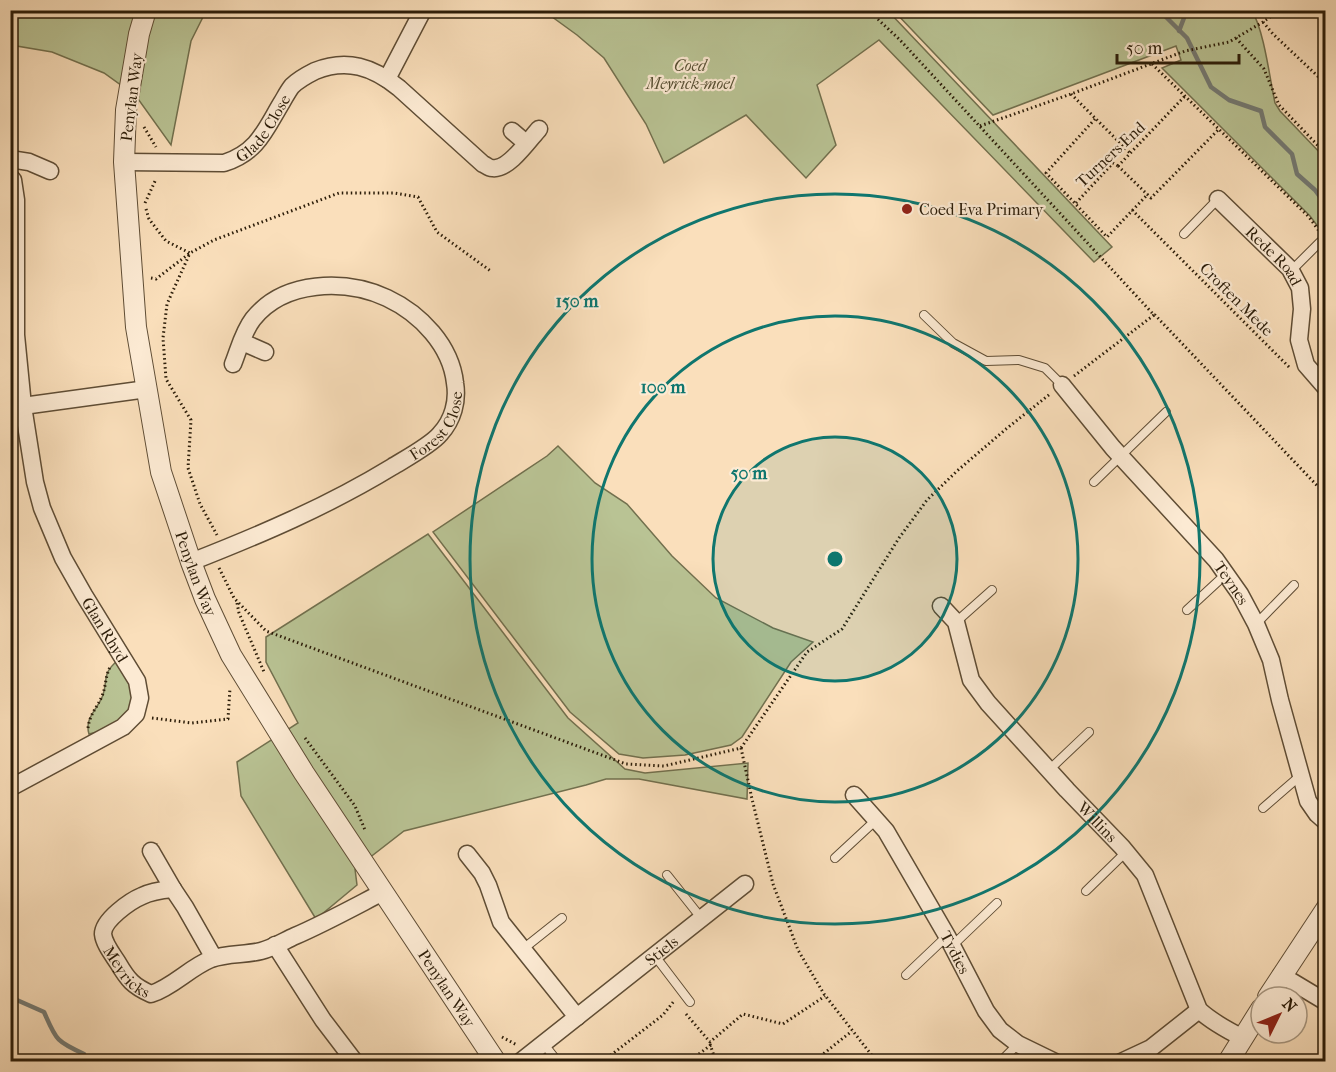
<svg xmlns="http://www.w3.org/2000/svg" width="1336" height="1072" viewBox="0 0 1336 1072" font-family="'IM FELL French Canon',serif">
<style>
.green{fill:#b9c394;stroke:#72704e;stroke-width:1.5}
.lines{fill:none;stroke-linecap:round;stroke-linejoin:round}
.stream{stroke:#747a74;stroke-width:4.5}
.service-casing{stroke:#5f4d35;stroke-width:10}
.minor-casing{stroke:#5f4d35;stroke-width:19}
.tertiary-casing{stroke:#5f4d35;stroke-width:22}
.path{stroke:#2b1c08;stroke-width:3;stroke-dasharray:1.5 3;stroke-linecap:butt}
.service{stroke:#fcead3;stroke-width:8}
.minor{stroke:#fcead3;stroke-width:16}
.tertiary{stroke:#fcead3;stroke-width:20}
.ring{fill:none;stroke:#0f766e;stroke-width:3}
.poi-dot{fill:#8f2418;stroke:#fcead3;stroke-width:2}
.labels{text-anchor:middle;stroke-width:4.5;stroke-linejoin:round;paint-order:stroke}
.park-label{font-size:16px;font-style:italic;fill:#564e32;stroke:#fcead3}
.street-label{font-size:16px;fill:#2b1c08;stroke:#fcead3}
.poi-label{font-size:16px;fill:#2b1c08;stroke:#fcead3;text-anchor:start}
.centre{fill:#0f766e;stroke:#fcead3;stroke-width:3}
.ring-label{font-size:18px;text-anchor:middle;font-weight:bold;fill:#0f766e;stroke:#fcead3;stroke-width:4.5;stroke-linejoin:round;paint-order:stroke}
</style>
<rect width="100%" height="100%" fill="#fadfbb"/>
<filter id="stains"><feTurbulence type="fractalNoise" baseFrequency=".00333" numOctaves="4"/><feColorMatrix values="0 0 0 0 .2 0 0 0 0 .09 0 0 0 0 .02 0 0 0 .5 -.17"/></filter>
<radialGradient id="worn" r=".72"><stop offset=".6" stop-color="#630" stop-opacity="0"/><stop offset="1" stop-color="#630" stop-opacity=".3"/></radialGradient>
<!-- green -->
<g class="green">
<path d="M 10,11 L 206,11 L 191,41 L 171,145 L 136,96 L 104,73 L 52,52 L 11,45 Z"/>
<path d="M 544,11 L 888,11 L 1112,247 L 1094,262 L 879,40 L 817,85 L 836,145 L 806,178 L 746,115 L 664,163 L 646,124 L 604,58 L 577,35 Z"/>
<path d="M 894,11 L 1252,11 C 1264,30 1270,80 1275,103 L 1280,111 L 1325,158 L 1325,236 L 1310,216 L 1162,68 L 1181,60 L 1176,46 L 993,115 Z"/>
<path d="M 558,446 L 595,483 L 627,504 L 672,556 L 716,598 L 773,628 L 813,642 L 791,662 L 742,737 L 731,745 L 685,755 L 643,758 L 619,754 L 570,712 L 433,532 L 547,456 Z"/>
<path d="M 428,534 L 568,718 L 625,769 L 645,773 L 748,763 L 747,799 L 639,779 L 606,779 L 586,785 L 404,831 L 355,869 L 357,885 L 316,919 L 241,796 L 237,762 L 298,723 L 266,662 L 266,637 Z"/>
<path d="M 117,661 L 122,663 L 134,696 L 127,716 L 97,732 L 89,734 C 84,718 98,709 103,695 C 108,679 102,674 117,661 Z"/>
</g>
<g class="lines">
<!-- stream -->
<g class="stream">
<path d="M 1159,10 L 1187,38 L 1211,87 L 1229,100 L 1261,111 L 1265,127 L 1292,154 L 1297,174 L 1315,190 L 1326,205"/>
<path d="M 1179,31 L 1187,10"/>
<path d="M 10,997 L 44,1012 C 56,1039 55,1041 84,1054 L 80,1062"/>
<path d="M 210,1062 L 226,1057 L 230,1062"/>
</g>
<!-- service casing -->
<g class="service-casing">
<g id="service">
<path d="M 1184,234 L 1218,199"/>
<path d="M 1291,271 L 1320,242"/>
<path d="M 924,315 L 953,343 L 986,361 L 1019,360 L 1045,368 L 1062,385"/>
<path d="M 1094,482 L 1166,412"/>
<path d="M 1187,610 L 1226,574"/>
<path d="M 956,622 L 992,590"/>
<path d="M 1256,624 L 1294,585"/>
<path d="M 1049,770 L 1089,732"/>
<path d="M 1263,808 L 1301,775"/>
<path d="M 835,858 L 876,820"/>
<path d="M 667,875 L 702,919"/>
<path d="M 1086,891 L 1126,852"/>
<path d="M 952,946 L 997,903"/>
<path d="M 523,949 L 562,918"/>
<path d="M 655,956 L 690,1002"/>
<path d="M 906,975 L 947,936"/>
<path d="M 543,1043 L 558,1062"/>
<path d="M 1000,1062 L 1018,1044"/>
</g>
</g>
<!-- minor casing -->
<g class="minor-casing">
<g id="minor">
<path d="M 387,79 L 423,10"/>
<path d="M 512,131 L 526,143"/>
<path d="M 10,159 L 29,162 L 50,171"/>
<path id="s1" d="M 124,162 L 224,163 C 258,152 265,130 282,102 C 285,97 288,91 292,86 C 298,80 307,75 315,71 C 347,58 373,67 399,88 L 483,164 C 486,165 488,168 492,168 C 508,171 529,140 539,129"/>
<path id="s2" d="M 10,177 L 13,180 L 16,200 L 16,335 L 23,406 L 35,482 L 42,508 L 63,558 L 84,595 L 137,681 L 140,698 L 136,714 L 123,727 L 10,788"/>
<path id="s3" d="M 1218,199 L 1290,269 L 1300,288 L 1302,309 L 1299,340 L 1306,365 L 1326,388"/>
<path d="M 242,342 L 265,352"/>
<path id="s4" d="M 1062,385 L 1113,448 L 1216,560 L 1240,594 L 1256,624 L 1271,660 L 1280,700 L 1308,801 L 1317,814 L 1326,822"/>
<path d="M 23,406 L 147,389"/>
<path id="s5" d="M 191,562 C 260,535 328,506 392,467 C 405,459 431,445 440,434 C 453,420 458,401 455,383 C 451,346 421,314 387,298 C 345,279 284,280 253,319 C 243,332 239,349 233,364"/>
<path id="s6" d="M 941,606 L 956,622 L 971,680 L 988,703 L 1067,790 L 1122,847 L 1145,875 L 1199,1010 C 1212,1022 1227,1030 1243,1038"/>
<path id="s7" d="M 854,795 L 886,831 L 947,936 L 986,1011 L 1000,1030 L 1018,1044 L 1055,1062"/>
<path d="M 151,851 L 173,889"/>
<path d="M 467,854 L 482,873 L 488,885 L 501,922 L 577,1017"/>
<path d="M 275,945 L 323,1020 L 355,1062"/>
<path id="s8" d="M 214,958 L 185,907 L 173,889 C 163,890 152,891 142,896 C 130,901 103,920 103,934 C 104,944 113,955 118,963 C 128,980 133,986 151,994 C 173,987 189,968 211,959 C 227,953 245,955 261,951 C 273,948 284,941 295,936 C 325,923 354,907 383,892"/>
<path d="M 1281,975 L 1326,1002"/>
<path id="s9" d="M 520,1062 L 745,884"/>
<path d="M 1121,1062 L 1151,1048 L 1199,1010"/>
</g>
</g>
<!-- tertiary casing -->
<g class="tertiary-casing">
<g id="tertiary">
<path id="s10" d="M 146,10 L 139,34 L 126,110 L 124,162 L 136,327 L 161,472 L 191,562 L 205,599 L 231,655 L 304,773 L 496,1062"/>
<path d="M 1268,997 L 1326,909"/>
<path d="M 1228,1062 L 1261,1009"/>
</g>
</g>
<!-- path -->
<g class="path">
<path d="M 868,10 L 900,40 L 1154,315 L 1155,315 L 1326,495"/>
<path d="M 1325,10 L 1326,11"/>
<path d="M 1263,22 L 1273,34 L 1326,84"/>
<path d="M 1236,38 L 1264,69 L 1279,105 L 1326,154"/>
<path d="M 1152,64 L 1309,217 L 1319,231"/>
<path d="M 1071,94 L 1130,153"/>
<path d="M 1095,119 L 1046,173 L 1107,237 L 1148,194"/>
<path d="M 980,126 L 1071,94 L 1185,51 L 1229,42 L 1263,22 L 1270,17 L 1275,10"/>
<path d="M 144,127 L 156,147"/>
<path d="M 1118,166 L 1151,198 L 1219,129"/>
<path d="M 1118,166 L 1185,96"/>
<path d="M 145,203 L 156,179"/>
<path d="M 1076,203 L 1113,163 L 1118,166"/>
<path d="M 146,209 L 149,219 L 166,241 L 190,253 L 167,304 L 163,338 L 166,379 L 191,420 L 188,468 L 200,504 L 217,535"/>
<path d="M 1132,210 L 1290,368"/>
<path d="M 151,278 L 156,279 L 190,253 L 214,240 L 339,193 L 394,193 L 418,197 L 437,232 L 492,272"/>
<path d="M 1074,376 L 1154,315"/>
<path d="M 219,568 L 234,598 L 266,631 L 626,764 L 664,766 L 741,748 L 807,652 L 842,629 L 899,538 L 927,500 L 957,471 L 1006,429 L 1050,394"/>
<path d="M 237,603 L 239,613 L 264,672"/>
<path d="M 152,718 L 192,723 L 228,719 L 230,688"/>
<path d="M 88,728 C 90,713 97,708 102,696 C 106,687 105,677 110,667"/>
<path d="M 305,738 L 355,806 L 365,830"/>
<path d="M 741,748 L 752,799 L 773,884 L 798,950 L 824,994 L 877,1062"/>
<path d="M 686,1014 L 710,1042 L 743,1014 L 783,1024 L 825,996"/>
<path d="M 502,1037 L 517,1045"/>
<path d="M 710,1044 L 716,1062"/>
<path d="M 607,1058 L 663,1015 L 674,1001"/>
<path d="M 602,1062 L 607,1058 L 610,1062"/>
<path d="M 688,1062 L 711,1045"/>
<path d="M 813,1062 L 852,1031"/>
</g>
<!-- service -->
<use href="#service" class="service"/>
<!-- minor -->
<use href="#minor" class="minor"/>
<!-- tertiary -->
<use href="#tertiary" class="tertiary"/>
</g>
<!-- distance rings -->
<circle cx="835" cy="559" r="122" fill="#0f766e" fill-opacity=".12"/>
<g class="ring">
<circle cx="835" cy="559" r="122"/>
<circle cx="835" cy="559" r="243"/>
<circle cx="835" cy="559" r="365"/>
</g>
<!-- markers -->
<circle class="poi-dot" cx="907" cy="209" r="6"/>
<g class="labels">
<!-- park labels -->
<g class="park-label">
<text x="690" y="71">Coed<tspan x="690" dy="18">Meyrick-moel</tspan></text>
</g>
<!-- street labels -->
<g class="street-label">
<text transform="translate(131 97) rotate(-83)" y="6">Penylan Way</text>
<text dy="6" stroke="none"><textPath href="#s1" startOffset="154">Glade Close</textPath></text>
<text transform="translate(1110 154) rotate(-43)" y="6">Turners End</text>
<text dy="6" stroke="none"><textPath href="#s3" startOffset="80">Rede Road</textPath></text>
<text transform="translate(1237 299) rotate(45)" y="6">Croften Mede</text>
<text dy="6" stroke="none"><textPath href="#s5" startOffset="286">Forest Close</textPath></text>
<text dy="6" stroke="none"><textPath href="#s10" startOffset="574">Penylan Way</textPath></text>
<text dy="6" stroke="none"><textPath href="#s4" startOffset="261">Teynes</textPath></text>
<text dy="6" stroke="none"><textPath href="#s2" startOffset="472">Glan Rhyd</textPath></text>
<text dy="6" stroke="none"><textPath href="#s6" startOffset="272">Willins</textPath></text>
<text dy="6" stroke="none"><textPath href="#s9" startOffset="180">Stiels</textPath></text>
<text dy="6" stroke="none"><textPath href="#s7" startOffset="188">Tydies</textPath></text>
<text dy="6" stroke="none"><textPath href="#s8" startOffset="214">Meyricks</textPath></text>
<text dy="6" stroke="none"><textPath href="#s10" startOffset="1060">Penylan Way</textPath></text>
</g>
<!-- poi labels -->
<g class="poi-label">
<text x="919" y="215">Coed Eva Primary</text>
</g>
</g>
<circle cx="835" cy="559" r="9" class="centre"/>
<g class="ring-label">
<text x="577" y="307">150 m</text>
<text x="663" y="393">100 m</text>
<text x="749" y="479">50 m</text>
</g>
<!-- margin -->
<rect width="1336" height="1072" fill="none" stroke="#fadfbb" stroke-width="36"/>
<rect x="12" y="12" width="1312" height="1048" fill="none" stroke="#2b1c08" stroke-width="3"/>
<rect x="18" y="18" width="1300" height="1036" fill="none" stroke="#2b1c08" stroke-width="1.5"/>
<!-- north arrow -->
<g transform="translate(1279 1015) rotate(47)"><circle r="28" fill="#fcead3" stroke="#a89882" stroke-width="1.5"/>
<path d="M0-4.5L10 22L0 15L-10 22Z" fill="#8f2418"/>
<text y="-9" font-size="16" font-weight="bold" text-anchor="middle" fill="#2b1c08">N</text>
</g>
<!-- scale -->
<path d="M1117 54v9h122v-9" fill="none" stroke="#2b1c08" stroke-width="3"/>
<text x="1126" y="54" font-size="18" fill="#2b1c08" stroke="#fcead3" stroke-width="4.5" paint-order="stroke">50 m</text>
<rect width="100%" height="100%" filter="url(#stains)"/>
<rect width="100%" height="100%" fill="url(#worn)"/>
</svg>
